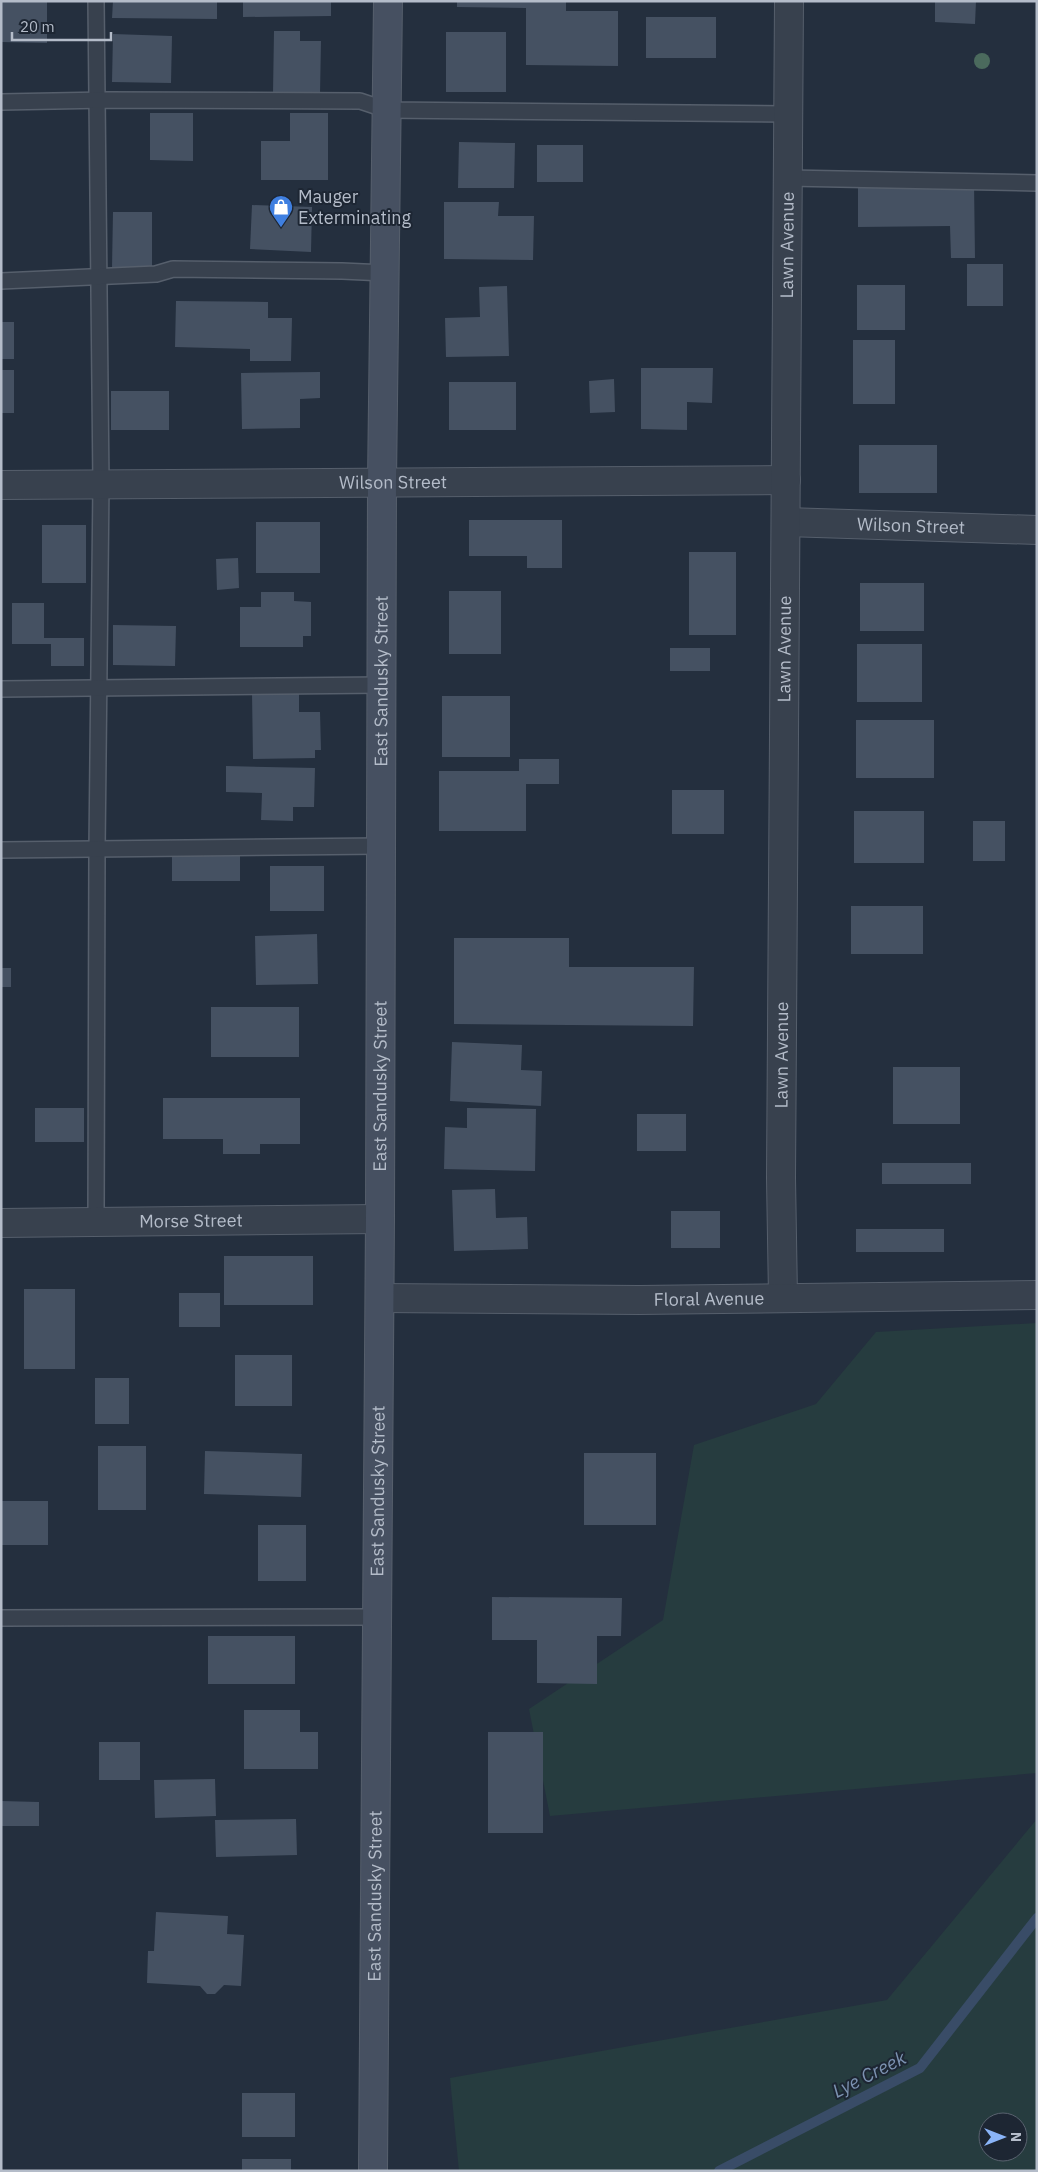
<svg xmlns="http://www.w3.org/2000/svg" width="1038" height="2172" viewBox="0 0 1038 2172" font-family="'IBM Plex Sans',sans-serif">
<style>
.green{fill:#263c3f;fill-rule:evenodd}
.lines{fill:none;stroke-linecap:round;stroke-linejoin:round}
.stream{stroke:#394c67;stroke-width:10}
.building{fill:#455162}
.lane-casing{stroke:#565f6c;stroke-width:18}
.street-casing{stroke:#565f6c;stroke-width:30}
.secondary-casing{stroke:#565f6c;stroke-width:30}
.lane{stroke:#38414e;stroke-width:15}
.street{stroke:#38414e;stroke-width:28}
.secondary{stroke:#465061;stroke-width:28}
.tree{fill:#4b6a5d}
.labels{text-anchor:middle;stroke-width:4;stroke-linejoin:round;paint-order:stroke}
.poi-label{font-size:18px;fill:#b4bcc9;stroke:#1d2633;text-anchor:start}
.street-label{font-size:18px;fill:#b4bcc9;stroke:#1d2633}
.water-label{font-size:19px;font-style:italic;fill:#7c92b1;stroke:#1d2633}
</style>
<rect width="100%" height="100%" fill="#242f3e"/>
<!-- green -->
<g class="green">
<path d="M 1037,1323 L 1037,1773 L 550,1816 L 529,1709 L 663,1620 L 694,1445 L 816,1404 L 876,1332 Z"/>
<path d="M 1037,1819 L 1037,2171 L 459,2171 L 450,2078 L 887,2000 ZM 988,2122 L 1018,2122 L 1018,2152 L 988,2152 Z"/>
</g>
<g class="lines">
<!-- stream -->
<path class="stream" d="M 719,2171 L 920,2068 L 1037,1918"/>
</g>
<!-- building -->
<g class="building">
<path d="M 1,1 L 47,1 L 47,43 L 1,42 Z"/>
<path d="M 113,1 L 217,1 L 217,19 L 112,18 Z"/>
<path d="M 243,1 L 331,1 L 331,16 L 243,17 Z"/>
<path d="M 457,1 L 566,1 L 566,11 L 618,11 L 618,66 L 526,65 L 526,8 L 457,7 Z"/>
<path d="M 935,1 L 976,1 L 975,24 L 935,22 Z"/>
<rect x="646" y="17" width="70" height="41"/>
<path d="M 274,31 L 300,31 L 300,41 L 321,41 L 320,94 L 273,93 Z"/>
<rect x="446" y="32" width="60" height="60"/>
<path d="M 113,34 L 172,36 L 171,83 L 112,82 Z"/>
<path d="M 150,113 L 193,113 L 193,161 L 150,160 Z"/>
<path d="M 290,113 L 328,113 L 328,180 L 261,180 L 261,141 L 290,141 Z"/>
<path d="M 459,142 L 515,143 L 514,188 L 458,188 Z"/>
<rect x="537" y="145" width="46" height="37"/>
<path d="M 974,182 L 975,258 L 951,258 L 950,226 L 858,227 L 858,183 Z"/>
<path d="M 444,202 L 499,202 L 498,216 L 534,216 L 533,260 L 444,259 Z"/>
<path d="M 252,205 L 312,207 L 311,252 L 250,249 Z"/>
<path d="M 113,212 L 152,212 L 152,269 L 112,268 Z"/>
<rect x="967" y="264" width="36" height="42"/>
<rect x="857" y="285" width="48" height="45"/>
<path d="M 507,286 L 509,356 L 446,357 L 445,318 L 480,317 L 479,287 Z"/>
<path d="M 176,301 L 268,302 L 268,318 L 292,318 L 291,361 L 250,361 L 250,349 L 175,347 Z"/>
<rect x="1" y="322" width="13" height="37"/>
<rect x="853" y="340" width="42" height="64"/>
<path d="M 641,368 L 713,368 L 712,403 L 687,402 L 687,430 L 641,429 Z"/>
<rect x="1" y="370" width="13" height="43"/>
<path d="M 320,372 L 320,398 L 300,399 L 300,428 L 242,429 L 241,373 Z"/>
<path d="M 614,379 L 615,412 L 590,413 L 589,381 Z"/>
<rect x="449" y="382" width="67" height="48"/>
<rect x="111" y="391" width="58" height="39"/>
<rect x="859" y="445" width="78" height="48"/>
<path d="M 469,520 L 562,520 L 562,568 L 527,568 L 527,556 L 469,556 Z"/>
<rect x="256" y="522" width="64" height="51"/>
<rect x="42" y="525" width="44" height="58"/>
<rect x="689" y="552" width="47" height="83"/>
<path d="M 238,558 L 239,588 L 217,590 L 216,559 Z"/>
<rect x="860" y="583" width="64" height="48"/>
<rect x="449" y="591" width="52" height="63"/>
<path d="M 261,592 L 294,592 L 294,601 L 311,602 L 311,636 L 303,636 L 303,647 L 240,647 L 240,607 L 261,607 Z"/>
<path d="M 12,603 L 44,603 L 44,638 L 84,638 L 84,666 L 51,666 L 51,644 L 12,644 Z"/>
<path d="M 113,625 L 176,626 L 175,666 L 113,665 Z"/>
<rect x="857" y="644" width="65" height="58"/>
<rect x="670" y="648" width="40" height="23"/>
<path d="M 299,692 L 299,712 L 320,712 L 321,750 L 315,750 L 315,758 L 253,759 L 252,693 Z"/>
<rect x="442" y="696" width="68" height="61"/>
<rect x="856" y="720" width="78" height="58"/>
<path d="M 519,759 L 559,759 L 559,784 L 526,784 L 526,831 L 439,831 L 439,771 L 519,771 Z"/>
<path d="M 226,766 L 315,768 L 314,807 L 293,807 L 293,821 L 261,820 L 262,793 L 226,792 Z"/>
<rect x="672" y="790" width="52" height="44"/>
<rect x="854" y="811" width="70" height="52"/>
<rect x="973" y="821" width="32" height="40"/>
<rect x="172" y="853" width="68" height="28"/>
<rect x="270" y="866" width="54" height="45"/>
<rect x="851" y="906" width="72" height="48"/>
<path d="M 317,934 L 318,984 L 256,985 L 255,936 Z"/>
<path d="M 454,938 L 569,938 L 569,967 L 694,967 L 693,1026 L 454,1024 Z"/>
<rect x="1" y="968" width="10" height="19"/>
<rect x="211" y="1007" width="88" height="50"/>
<path d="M 452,1042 L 522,1045 L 521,1070 L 542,1071 L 541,1106 L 450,1101 Z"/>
<rect x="893" y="1067" width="67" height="57"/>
<path d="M 163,1098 L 300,1098 L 300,1144 L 260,1144 L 260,1154 L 223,1154 L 223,1139 L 163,1139 Z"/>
<rect x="35" y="1108" width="49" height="34"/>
<path d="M 467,1108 L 536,1109 L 535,1171 L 444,1169 L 445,1127 L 467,1128 Z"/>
<rect x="637" y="1114" width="49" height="37"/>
<rect x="882" y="1163" width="89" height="21"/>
<path d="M 495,1189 L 496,1218 L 527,1217 L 528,1249 L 454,1251 L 452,1190 Z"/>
<rect x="671" y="1211" width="49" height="37"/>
<rect x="856" y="1229" width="88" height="23"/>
<rect x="224" y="1256" width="89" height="49"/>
<rect x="24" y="1289" width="51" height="80"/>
<rect x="179" y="1293" width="41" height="34"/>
<rect x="235" y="1355" width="57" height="51"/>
<rect x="95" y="1378" width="34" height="46"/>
<rect x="98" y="1446" width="48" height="64"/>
<path d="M 205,1451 L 302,1454 L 301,1497 L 204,1494 Z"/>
<rect x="584" y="1453" width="72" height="72"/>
<rect x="1" y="1501" width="47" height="44"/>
<rect x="258" y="1525" width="48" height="56"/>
<path d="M 492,1597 L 622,1598 L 621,1636 L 597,1636 L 597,1684 L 537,1683 L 537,1640 L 492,1640 Z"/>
<rect x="208" y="1636" width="87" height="48"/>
<path d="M 244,1710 L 300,1710 L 300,1732 L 318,1732 L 318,1769 L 244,1769 Z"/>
<rect x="488" y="1732" width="55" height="101"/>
<rect x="99" y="1742" width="41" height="38"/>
<path d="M 215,1779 L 216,1816 L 155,1818 L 154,1780 Z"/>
<path d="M 1,1801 L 39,1802 L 39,1826 L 1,1826 Z"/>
<path d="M 296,1819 L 297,1855 L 216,1857 L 215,1820 Z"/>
<path d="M 156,1912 L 228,1916 L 227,1934 L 244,1935 L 241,1986 L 224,1985 L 215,1994 L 207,1994 L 200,1986 L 147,1983 L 148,1951 L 154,1951 Z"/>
<rect x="242" y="2093" width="53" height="44"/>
<rect x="242" y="2159" width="49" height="12"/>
</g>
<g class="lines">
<!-- lane casing -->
<g class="lane-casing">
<g id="lane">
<path d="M 96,1 L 101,484 L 97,849 L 96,1222"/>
<path d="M 1,102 L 107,100 L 360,101 L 387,110 L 788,114"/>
<path d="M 788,178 L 1037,183"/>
<path d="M 1,281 L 156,274 L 173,269 L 342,271 L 385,273"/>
<path d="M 1,689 L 382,685"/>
<path d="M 1,850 L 381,846"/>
<path d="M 1,1618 L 377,1617"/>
</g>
</g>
<!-- street casing -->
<g class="street-casing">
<g id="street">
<path id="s1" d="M 1,485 L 786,480"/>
<path id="s2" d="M 786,522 L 1037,530"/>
<path id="s3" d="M 1,1223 L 380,1219"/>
<path id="s4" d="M 783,1297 L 781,1178 L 789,1"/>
<path id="s5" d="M 380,1298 L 639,1300 L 1037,1295"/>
</g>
</g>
<!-- secondary casing -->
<g class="secondary-casing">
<g id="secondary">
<path id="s6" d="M 373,2171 L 380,1219 L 382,482 L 388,1"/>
</g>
</g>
<!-- lane -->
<use href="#lane" class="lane"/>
<!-- street -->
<use href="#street" class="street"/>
<!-- secondary -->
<use href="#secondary" class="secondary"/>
</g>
<!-- trees -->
<circle class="tree" cx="982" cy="61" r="8"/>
<!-- icons -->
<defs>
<g id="shop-pin" transform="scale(1.25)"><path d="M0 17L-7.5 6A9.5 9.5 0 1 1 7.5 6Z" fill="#3f7fe0" stroke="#1d2633"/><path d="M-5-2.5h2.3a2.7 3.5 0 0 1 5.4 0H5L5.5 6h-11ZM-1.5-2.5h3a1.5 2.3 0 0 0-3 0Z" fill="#fff"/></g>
</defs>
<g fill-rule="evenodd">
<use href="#shop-pin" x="281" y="207"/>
</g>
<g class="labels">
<!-- poi labels -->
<g class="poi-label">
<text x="298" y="203">Mauger<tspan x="298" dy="21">Exterminating</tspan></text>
</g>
<!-- street labels -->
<g class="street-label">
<text dy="6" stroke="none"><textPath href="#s4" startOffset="1052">Lawn Avenue</textPath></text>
<text dy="6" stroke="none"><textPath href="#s1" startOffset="392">Wilson Street</textPath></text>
<text dy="6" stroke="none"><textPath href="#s2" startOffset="125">Wilson Street</textPath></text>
<text dy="6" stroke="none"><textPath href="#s4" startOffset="648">Lawn Avenue</textPath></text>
<text dy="6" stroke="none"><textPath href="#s6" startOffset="1490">East Sandusky Street</textPath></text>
<text dy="6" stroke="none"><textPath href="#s4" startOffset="242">Lawn Avenue</textPath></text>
<text dy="6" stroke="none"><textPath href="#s6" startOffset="1085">East Sandusky Street</textPath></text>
<text dy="6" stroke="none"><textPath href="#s3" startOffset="190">Morse Street</textPath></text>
<text dy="6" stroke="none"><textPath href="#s5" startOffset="329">Floral Avenue</textPath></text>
<text dy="6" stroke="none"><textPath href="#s6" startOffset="680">East Sandusky Street</textPath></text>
<text dy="6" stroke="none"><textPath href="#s6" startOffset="275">East Sandusky Street</textPath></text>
</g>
<!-- water labels -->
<g class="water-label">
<text transform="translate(869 2074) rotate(-27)" y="7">Lye Creek</text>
</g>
</g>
<!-- border -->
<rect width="1038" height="2172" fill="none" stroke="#b4bcc9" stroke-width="5"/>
<!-- north arrow -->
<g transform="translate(1003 2137) rotate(90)"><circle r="24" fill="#1d2633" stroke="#59626f"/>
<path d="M0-4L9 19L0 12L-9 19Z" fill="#8ab4f8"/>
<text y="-8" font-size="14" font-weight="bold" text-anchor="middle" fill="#b4bcc9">N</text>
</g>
<!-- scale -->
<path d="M12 32v8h99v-8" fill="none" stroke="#b4bcc9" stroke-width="2.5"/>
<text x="20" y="32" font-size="15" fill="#b4bcc9" stroke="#1d2633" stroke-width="4" paint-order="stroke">20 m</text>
</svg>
